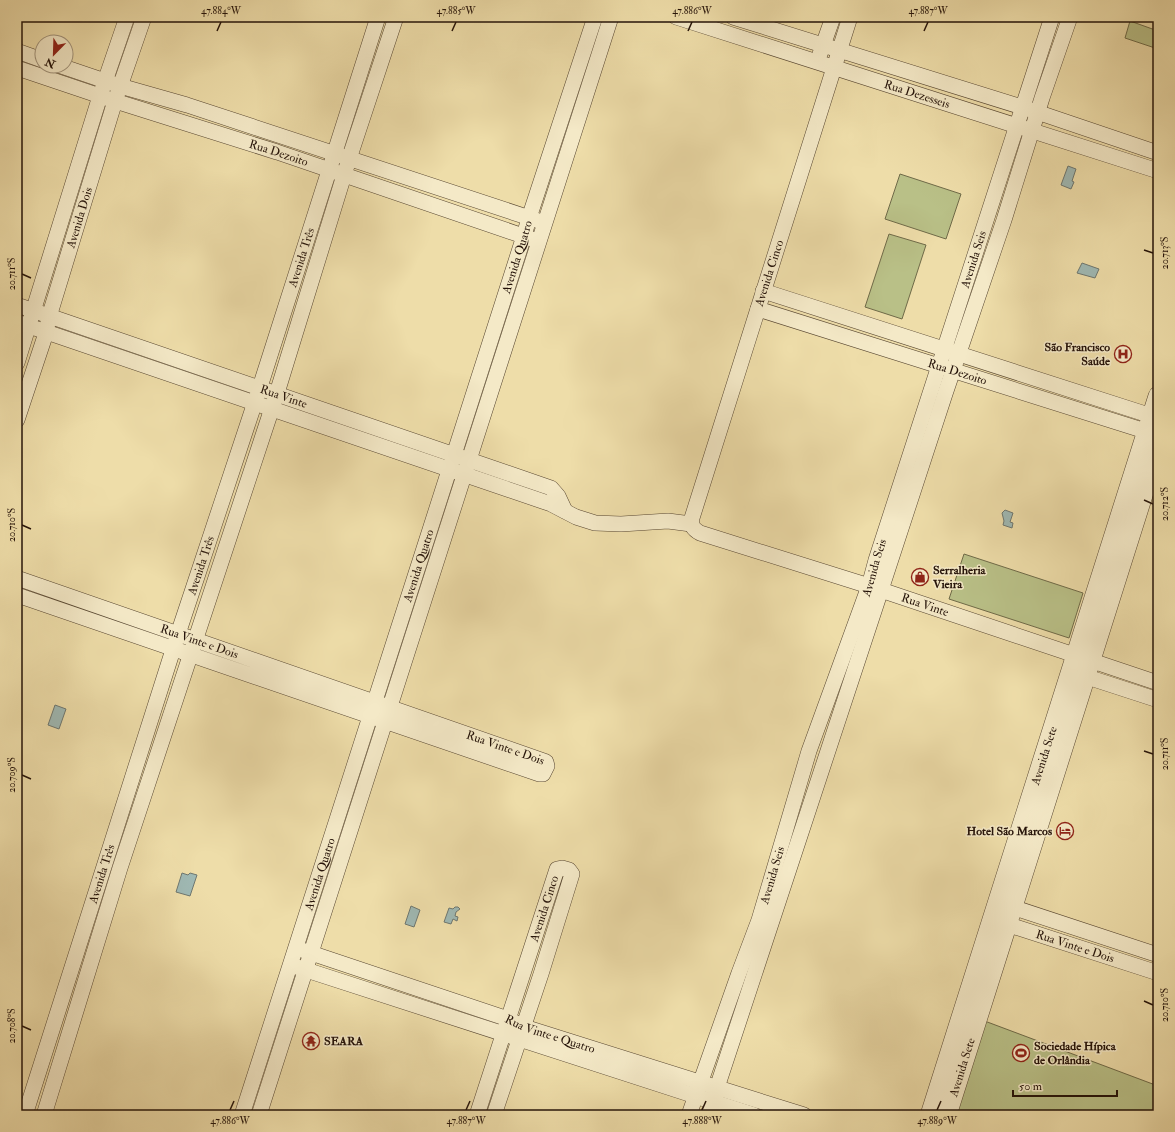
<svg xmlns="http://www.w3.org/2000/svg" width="1175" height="1132" viewBox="0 0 1175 1132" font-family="'IM FELL Double Pica',serif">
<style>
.green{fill:#b9c087;stroke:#6f6a48}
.water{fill:#9fb9b4;stroke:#6e7770}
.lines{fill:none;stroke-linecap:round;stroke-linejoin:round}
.minor-casing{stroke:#574631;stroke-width:16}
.tertiary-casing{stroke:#574631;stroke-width:20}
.minor{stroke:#f4e9c7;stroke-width:15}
.tertiary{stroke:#f4e9c7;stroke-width:19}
.ticks{fill:none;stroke:#251309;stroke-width:1.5}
.labels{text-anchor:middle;stroke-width:3;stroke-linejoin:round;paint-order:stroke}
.street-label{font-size:12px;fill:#251309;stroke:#f4e9c7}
.poi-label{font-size:12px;font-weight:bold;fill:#251309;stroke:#f4e9c7;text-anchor:start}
.neatline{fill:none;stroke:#251309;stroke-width:1.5}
.ticks-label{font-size:10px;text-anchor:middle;fill:#251309}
</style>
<rect width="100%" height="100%" fill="#eedda9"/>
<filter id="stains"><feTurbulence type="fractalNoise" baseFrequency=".005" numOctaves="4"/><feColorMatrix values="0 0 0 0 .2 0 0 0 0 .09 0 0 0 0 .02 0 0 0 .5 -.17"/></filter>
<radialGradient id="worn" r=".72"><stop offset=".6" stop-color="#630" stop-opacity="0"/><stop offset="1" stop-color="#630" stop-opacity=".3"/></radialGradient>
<!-- green -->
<g class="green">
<path d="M 1130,21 L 1158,31 L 1158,49 L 1125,38 Z"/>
<path d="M 900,174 L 961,194 L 946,239 L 885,219 Z"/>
<path d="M 889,234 L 926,245 L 902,319 L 865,307 Z"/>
<path d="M 964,554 L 1083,593 L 1069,638 L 949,599 Z"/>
<path d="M 982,1020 L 1158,1086 L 1158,1115 L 952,1115 Z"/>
</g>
<!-- water -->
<g class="water">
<path d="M 1068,166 L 1076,169 L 1072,181 L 1074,182 L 1071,189 L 1061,185 Z"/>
<path d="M 1082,263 L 1099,269 L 1095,278 L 1077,273 Z"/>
<path d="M 1005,510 L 1013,513 L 1010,522 L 1013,523 L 1012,528 L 1003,525 L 1004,521 L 1002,513 Z"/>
<path d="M 55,705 L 66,709 L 59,729 L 48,725 Z"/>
<path d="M 182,873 L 188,875 L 190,873 L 197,875 L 190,896 L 176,892 Z"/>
<path d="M 411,906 L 420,910 L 414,927 L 405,924 Z"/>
<path d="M 455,907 L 458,907 L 460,909 L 456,912 L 455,916 L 458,917 L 457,921 L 453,919 L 451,924 L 444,922 L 449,908 L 453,909 Z"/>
</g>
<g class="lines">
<!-- minor casing -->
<g class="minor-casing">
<g id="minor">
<path id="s1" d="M 676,17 L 1158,171"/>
<path d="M 733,17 L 1022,107 L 1158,153"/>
<path id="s2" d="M 850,17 L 692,518 C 691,526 693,529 700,533 L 869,586 L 1158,683"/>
<path d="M 17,51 L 42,60"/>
<path d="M 820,54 L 833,17"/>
<path d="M 61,66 L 120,86 L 187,105 L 539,221"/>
<path id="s3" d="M 17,68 L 115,101 L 277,152 L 532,239"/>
<path d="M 763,291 L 1158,418"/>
<path id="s4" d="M 17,305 L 551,488 L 558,496 L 565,511"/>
<path id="s5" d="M 758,309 L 1158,435"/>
<path d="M 17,322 L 551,504 L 576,517 L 595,523 L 621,524 L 668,521 L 691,524"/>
<path d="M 17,363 L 100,96 L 127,17"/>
<path id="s6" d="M 17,420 L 46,333 L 49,317 L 115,101 L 144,17"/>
<path id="s7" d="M 17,578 L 544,761 L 546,762 L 547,766 L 543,774 L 539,774 L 17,595"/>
<path d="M 1075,673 L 1158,700"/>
<path d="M 1003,904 L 1158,955"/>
<path id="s8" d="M 997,921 L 1158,973"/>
<path id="s9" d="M 302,950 L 508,1019 L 524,1027 L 804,1115"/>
<path d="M 297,967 L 754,1115"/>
<path id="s10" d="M 25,1115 L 178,634 L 260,387 L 378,17"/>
<path d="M 44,1115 L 120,868 L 277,393 L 349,159 L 396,17"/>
<path id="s11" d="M 242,1115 C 337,822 430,529 524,236 L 529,218 L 595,17"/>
<path d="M 259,1115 L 611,17"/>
<path id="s12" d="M 477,1115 L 557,869 L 562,868 L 569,870 L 572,874 L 541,974 L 494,1115"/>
<path id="s13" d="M 689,1115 L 739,973 L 759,920 L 809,751 L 869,586 L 876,560 L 1052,17"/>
<path d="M 708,1115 L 879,596 L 945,394 L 1004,220 L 1042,98 L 1070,17"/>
</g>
</g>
<!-- tertiary casing -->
<g class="tertiary-casing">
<g id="tertiary">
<path id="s14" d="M 930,1115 L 1158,396"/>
<path id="s15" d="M 947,1115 L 1158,448"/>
</g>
</g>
<!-- minor -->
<use href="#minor" class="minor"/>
<!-- tertiary -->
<use href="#tertiary" class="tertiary"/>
</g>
<!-- ticks -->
<path class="ticks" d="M 217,31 L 221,22M 452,31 L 456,22M 688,31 L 692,22M 924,31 L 928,22M 1144,250 L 1153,253M 22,274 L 31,278M 1144,500 L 1153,504M 22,525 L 31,529M 1144,751 L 1153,754M 22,775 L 31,779M 1144,1001 L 1153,1005M 22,1026 L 31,1030M 230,1110 L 234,1101M 466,1110 L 470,1101M 702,1110 L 706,1101M 937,1110 L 941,1101"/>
<!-- icons -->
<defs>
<g id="hospital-ring" transform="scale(0.9)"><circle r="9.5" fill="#f4e9c7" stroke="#8f2418" stroke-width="1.5"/><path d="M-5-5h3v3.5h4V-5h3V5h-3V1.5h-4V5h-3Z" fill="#8f2418"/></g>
<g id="shop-ring" transform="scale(0.9)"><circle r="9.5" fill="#f4e9c7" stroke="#8f2418" stroke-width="1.5"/><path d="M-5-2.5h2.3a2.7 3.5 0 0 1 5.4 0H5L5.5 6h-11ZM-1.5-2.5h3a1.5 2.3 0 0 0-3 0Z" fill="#8f2418"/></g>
<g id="hotel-ring" transform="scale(0.9)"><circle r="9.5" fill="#f4e9c7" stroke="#8f2418" stroke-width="1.5"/><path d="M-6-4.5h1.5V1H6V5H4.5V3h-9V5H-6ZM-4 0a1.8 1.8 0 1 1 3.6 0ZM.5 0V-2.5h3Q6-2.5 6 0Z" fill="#8f2418"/></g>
<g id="temple-ring" transform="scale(0.9)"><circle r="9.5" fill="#f4e9c7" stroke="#8f2418" stroke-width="1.5"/><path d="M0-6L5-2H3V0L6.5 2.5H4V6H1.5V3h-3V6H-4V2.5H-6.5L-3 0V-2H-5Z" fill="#8f2418"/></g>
<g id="stadium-ring" transform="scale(0.9)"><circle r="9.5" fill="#f4e9c7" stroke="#8f2418" stroke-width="1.5"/><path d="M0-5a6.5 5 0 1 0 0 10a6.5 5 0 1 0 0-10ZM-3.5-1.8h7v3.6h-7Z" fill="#8f2418"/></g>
</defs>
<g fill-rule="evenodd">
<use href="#hospital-ring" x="1123" y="354"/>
<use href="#shop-ring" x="920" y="577"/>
<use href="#hotel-ring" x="1065" y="831"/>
<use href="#temple-ring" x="311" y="1041"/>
<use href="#stadium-ring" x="1021" y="1053"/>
</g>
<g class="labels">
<!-- street labels -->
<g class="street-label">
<text dy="4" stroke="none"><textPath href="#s1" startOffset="253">Rua Dezesseis</textPath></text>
<text dy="4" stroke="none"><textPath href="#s3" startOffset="275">Rua Dezoito</textPath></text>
<text dy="4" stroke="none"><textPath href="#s6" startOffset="212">Avenida Dois</textPath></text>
<text dy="4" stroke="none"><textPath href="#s11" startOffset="901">Avenida Quatro</textPath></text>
<text dy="4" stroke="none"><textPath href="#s10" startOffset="901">Avenida Três</textPath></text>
<text dy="4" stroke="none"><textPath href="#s13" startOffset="902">Avenida Seis</textPath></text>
<text transform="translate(769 273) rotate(-72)" y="4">Avenida Cinco</text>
<text dy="4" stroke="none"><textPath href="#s5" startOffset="209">Rua Dezoito</textPath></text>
<text dy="4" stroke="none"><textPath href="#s4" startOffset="282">Rua Vinte</textPath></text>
<text dy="4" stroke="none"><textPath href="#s10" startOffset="577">Avenida Três</textPath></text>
<text dy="4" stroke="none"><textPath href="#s11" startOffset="577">Avenida Quatro</textPath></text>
<text dy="4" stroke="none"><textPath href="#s13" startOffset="578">Avenida Seis</textPath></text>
<text dy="4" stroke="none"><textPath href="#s2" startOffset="780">Rua Vinte</textPath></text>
<text dy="4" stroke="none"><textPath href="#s7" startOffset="193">Rua Vinte e Dois</textPath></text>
<text dy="4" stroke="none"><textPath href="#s7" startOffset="517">Rua Vinte e Dois</textPath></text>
<text dy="4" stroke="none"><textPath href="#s14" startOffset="377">Avenida Sete</textPath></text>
<text dy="4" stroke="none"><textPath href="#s10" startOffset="253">Avenida Três</textPath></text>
<text dy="4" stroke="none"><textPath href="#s11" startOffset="253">Avenida Quatro</textPath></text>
<text dy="4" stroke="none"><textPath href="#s13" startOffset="254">Avenida Seis</textPath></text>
<text dy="4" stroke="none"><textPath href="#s12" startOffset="217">Avenida Cinco</textPath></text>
<text dy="4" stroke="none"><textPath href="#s8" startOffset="82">Rua Vinte e Dois</textPath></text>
<text dy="4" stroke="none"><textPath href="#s9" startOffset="262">Rua Vinte e Quatro</textPath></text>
<text dy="4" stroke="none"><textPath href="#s15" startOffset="50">Avenida Sete</textPath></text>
</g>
<!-- poi labels -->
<g class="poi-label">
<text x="1110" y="351" text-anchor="end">São Francisco<tspan x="1110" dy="14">Saúde</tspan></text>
<text x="933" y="574">Serralheria<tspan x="933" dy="14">Vieira</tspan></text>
<text x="1052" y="835" text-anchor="end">Hotel São Marcos</text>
<text x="324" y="1045">SEARA</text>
<text x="1034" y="1050">Sociedade Hípica<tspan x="1034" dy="14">de Orlândia</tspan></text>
</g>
</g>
<!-- margin -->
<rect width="1175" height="1132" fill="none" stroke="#eedda9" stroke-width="44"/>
<!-- north arrow -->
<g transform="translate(54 54) rotate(203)"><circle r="19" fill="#f4e9c7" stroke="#a1937b"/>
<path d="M0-3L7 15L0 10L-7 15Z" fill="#8f2418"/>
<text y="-6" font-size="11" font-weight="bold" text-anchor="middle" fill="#251309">N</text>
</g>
<!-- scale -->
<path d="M1013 1090v6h104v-6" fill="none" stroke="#251309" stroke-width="2"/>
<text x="1019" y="1090" font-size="12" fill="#251309" stroke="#f4e9c7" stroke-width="3" paint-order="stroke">50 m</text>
<rect x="22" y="22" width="1131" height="1088" class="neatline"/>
<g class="ticks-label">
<text x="221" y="14">47.884°W</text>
<text x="456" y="14">47.885°W</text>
<text x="692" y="14">47.886°W</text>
<text x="928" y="14">47.887°W</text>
<text transform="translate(1164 253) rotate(-90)" y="4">20.713°S</text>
<text transform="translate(11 274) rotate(-90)" y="4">20.711°S</text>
<text transform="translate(1164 504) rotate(-90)" y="4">20.712°S</text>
<text transform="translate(11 525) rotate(-90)" y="4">20.710°S</text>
<text transform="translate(1164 754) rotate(-90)" y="4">20.711°S</text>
<text transform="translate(11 775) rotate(-90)" y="4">20.709°S</text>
<text transform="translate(1164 1005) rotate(-90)" y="4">20.710°S</text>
<text transform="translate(11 1026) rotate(-90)" y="4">20.708°S</text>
<text x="230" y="1124">47.886°W</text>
<text x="466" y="1124">47.887°W</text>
<text x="702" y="1124">47.888°W</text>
<text x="937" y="1124">47.889°W</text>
</g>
<rect width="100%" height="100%" filter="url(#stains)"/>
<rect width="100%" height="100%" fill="url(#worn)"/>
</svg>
